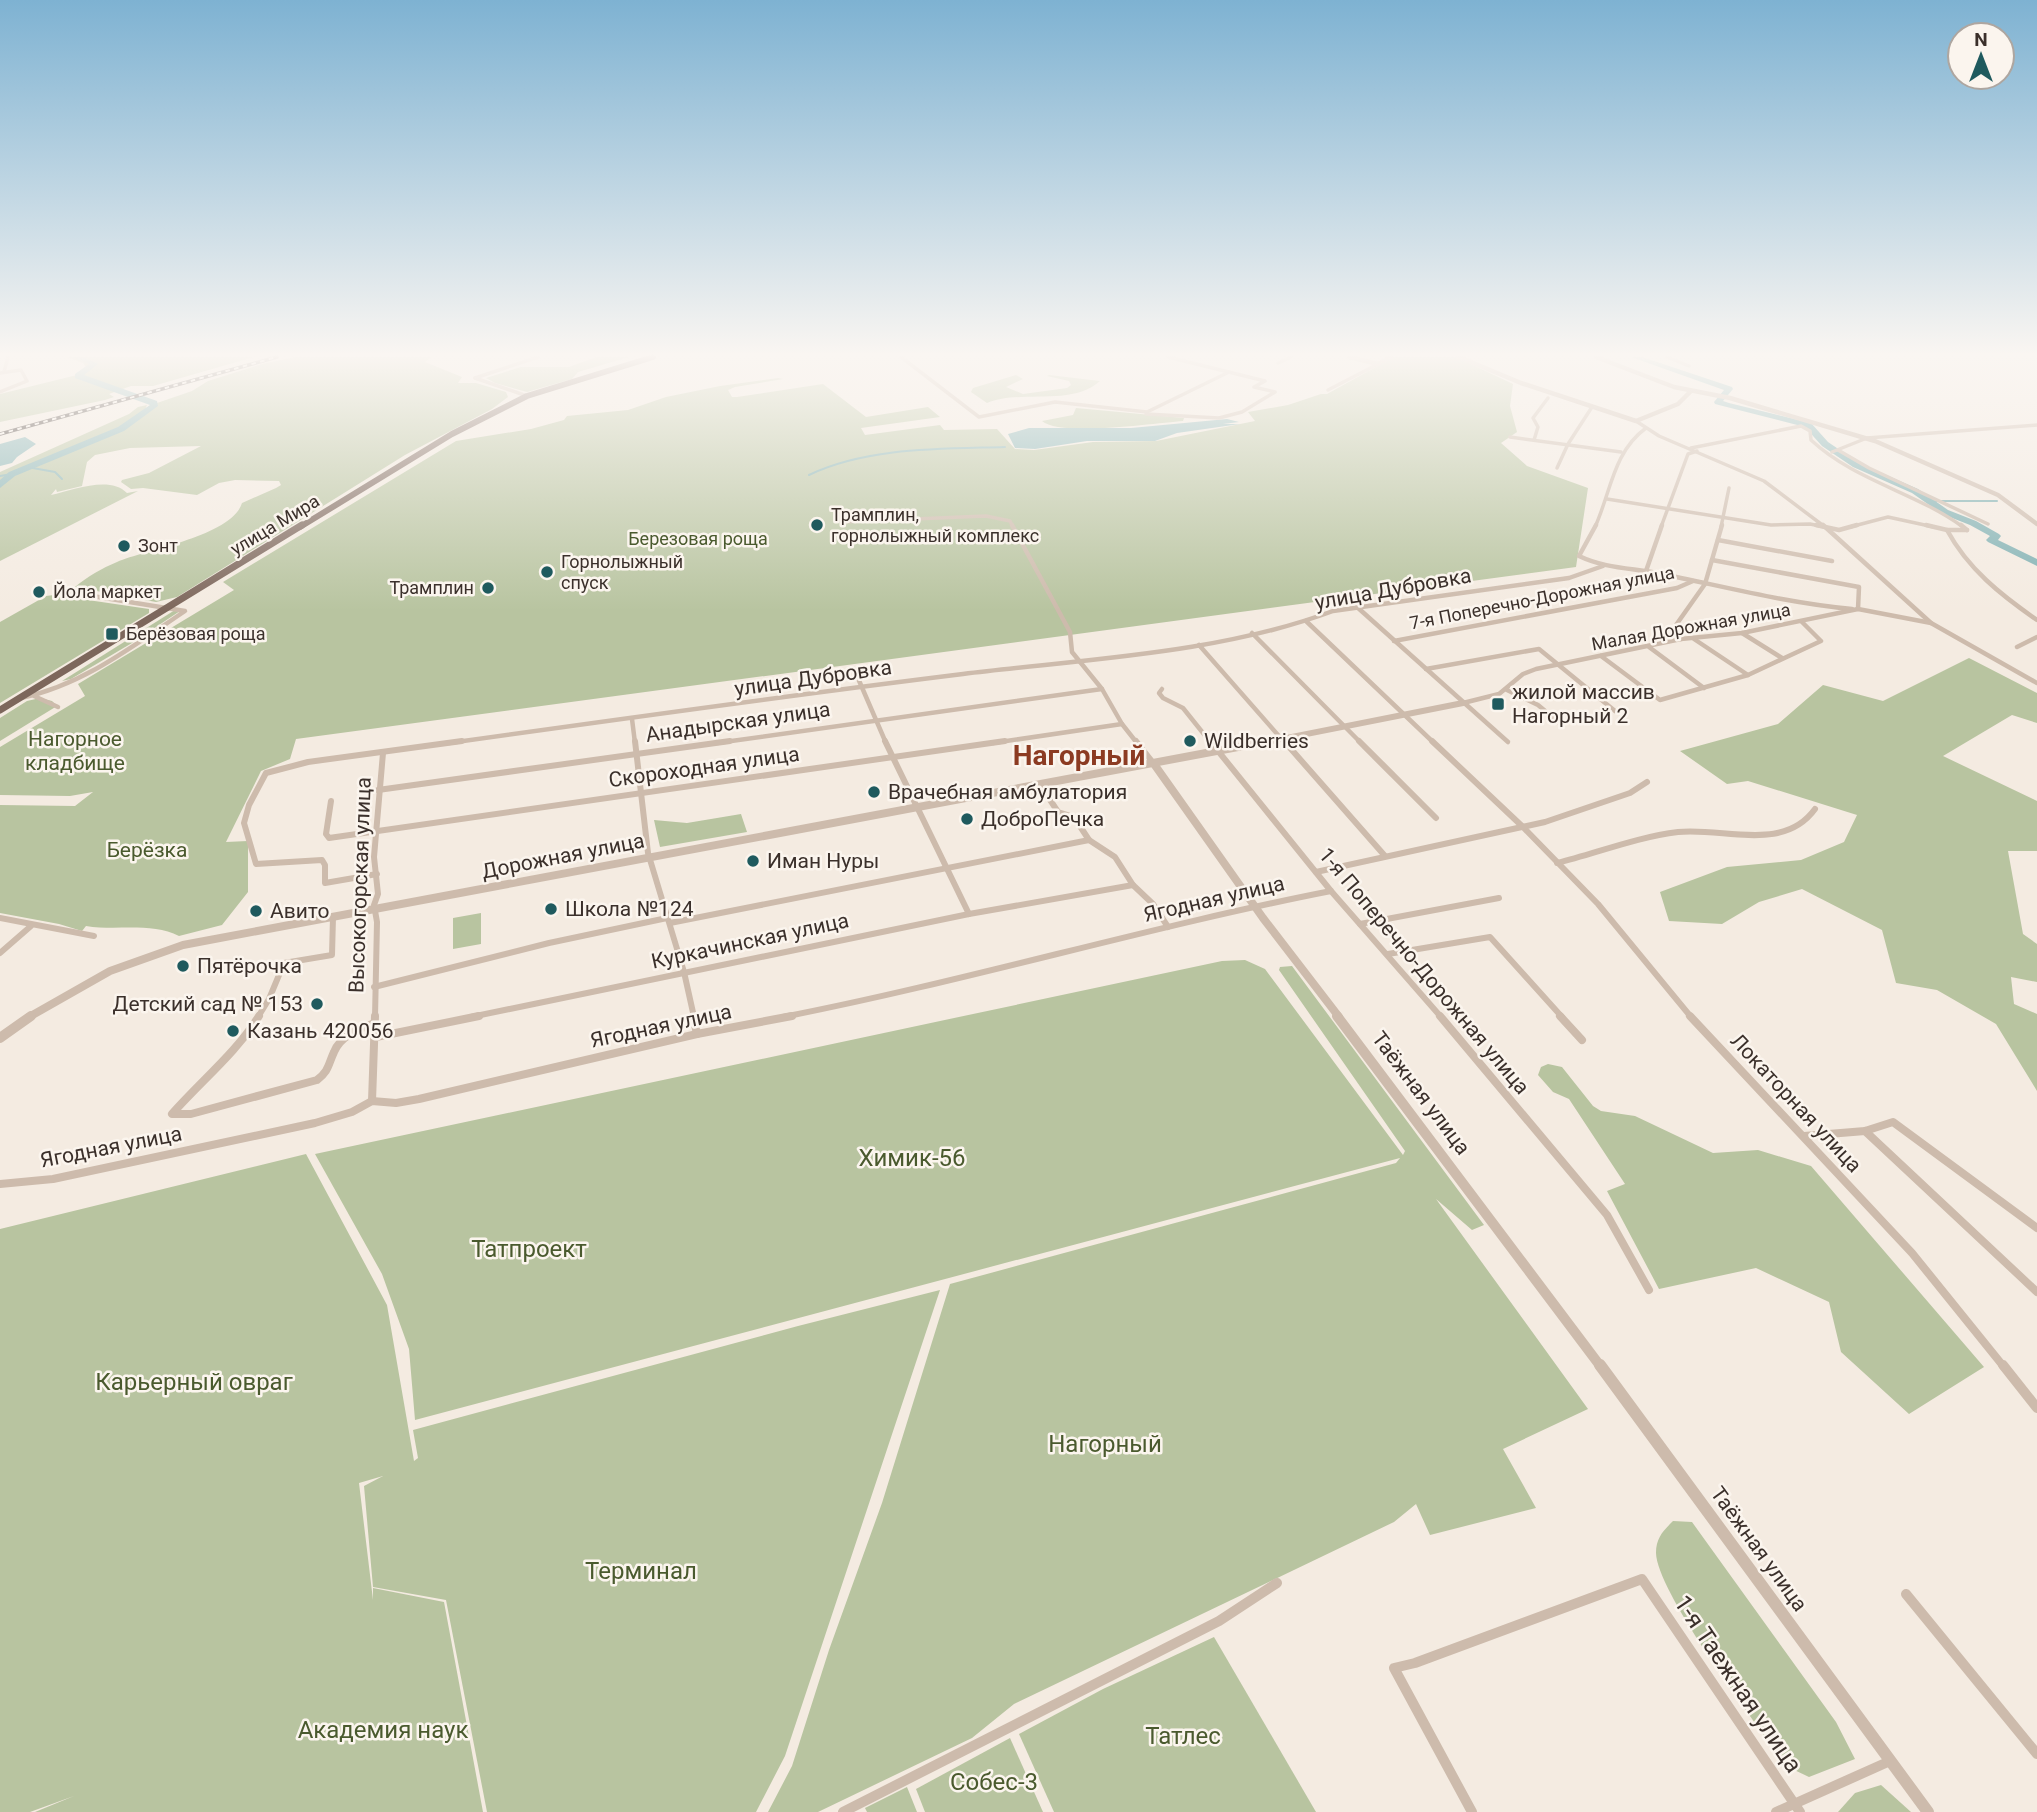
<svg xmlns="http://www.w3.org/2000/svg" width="2037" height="1812" viewBox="0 0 2037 1812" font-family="Roboto,sans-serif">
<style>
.green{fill:#b8c4a0}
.water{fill:#7fb0b2}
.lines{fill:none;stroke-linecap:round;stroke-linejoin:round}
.stream{stroke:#7fb0b2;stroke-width:2}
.river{fill:#7fb0b2;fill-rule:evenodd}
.minor-far4{stroke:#cdbbac;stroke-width:3.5}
.minor-far3{stroke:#cdbbac;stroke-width:4.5}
.minor-far2{stroke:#cdbbac;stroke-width:6}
.minor-far1{stroke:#cdbbac;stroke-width:8}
.minor{stroke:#cdbbac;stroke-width:10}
.tertiary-far4{stroke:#cdbbac;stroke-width:4.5}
.tertiary-far3{stroke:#cdbbac;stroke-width:6}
.tertiary-far2{stroke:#cdbbac;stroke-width:8}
.tertiary-far1{stroke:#cdbbac;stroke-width:10}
.tertiary{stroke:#cdbbac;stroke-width:12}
.primary-far1{stroke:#7d675c;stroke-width:6}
.primary{stroke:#7d675c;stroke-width:7}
.rail-casing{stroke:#3b302b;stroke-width:3.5}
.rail{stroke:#fbf5ee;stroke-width:2;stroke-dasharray:4.5;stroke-linecap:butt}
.poi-dot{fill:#1f5a5e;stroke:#fbf5ee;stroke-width:2.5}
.labels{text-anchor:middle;stroke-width:5;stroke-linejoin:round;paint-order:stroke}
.far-poi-label{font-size:18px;fill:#3b302b;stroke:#fbf5ee;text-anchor:start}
.far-street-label{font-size:18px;fill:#3b302b;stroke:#fbf5ee}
.far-park-label{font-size:18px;fill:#4a5a2e;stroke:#fbf5ee}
.street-label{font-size:21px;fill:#3b302b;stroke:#fbf5ee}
.poi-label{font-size:21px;fill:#3b302b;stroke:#fbf5ee;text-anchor:start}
.park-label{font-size:21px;fill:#4a5a2e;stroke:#fbf5ee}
.near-park-label{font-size:24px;fill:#4a5a2e;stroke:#fbf5ee}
.near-street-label{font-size:24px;fill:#3b302b;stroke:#fbf5ee}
.district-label{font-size:28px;font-weight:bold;fill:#8c3b22;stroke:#fbf5ee}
</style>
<rect width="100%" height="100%" fill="#f4ebe1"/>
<!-- green -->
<g class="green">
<path d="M 67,357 L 254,357 L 153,386 L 131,386 L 109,394 L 114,397 L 105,400 L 0,422 L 0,394 L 77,375 L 86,367 L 83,363 Z"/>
<path d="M 295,357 L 432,357 L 425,362 L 462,377 L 458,383 L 476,383 L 506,392 L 508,397 L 492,409 L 405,455 L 177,597 L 156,602 L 75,587 C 87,577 102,568 117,562 C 147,549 232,536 242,503 L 276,488 L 281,485 L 279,481 L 235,480 L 219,483 L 197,495 L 143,488 L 131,489 L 121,482 L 122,480 L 149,473 L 201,446 L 130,448 L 95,455 L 87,462 L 82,486 L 57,492 L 56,489 L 51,495 C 73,490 110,475 127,493 L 138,491 L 0,561 L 0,472 L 129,414 L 138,407 L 147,405 L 145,410 L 156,406 L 157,403 L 192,391 L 208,381 L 262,364 Z"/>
<path d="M 596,357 L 629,357 L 578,372 L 572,379 L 527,392 L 495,383 L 486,378 L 521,367 L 569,367 Z"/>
<path d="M 1394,357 L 1456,357 L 1513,384 L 1510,406 L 1517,432 L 1501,443 L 1527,466 L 1588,488 L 1576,567 L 296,739 L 290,759 L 261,771 L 226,842 L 248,841 L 248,892 L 222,925 L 179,936 C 152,922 116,931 86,926 L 82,931 L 59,924 L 0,913 L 0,805 L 75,806 L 93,792 L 70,796 L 0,795 L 0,747 L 85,696 L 78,684 L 234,590 L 223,582 L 456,441 L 531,429 L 564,420 L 567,416 L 628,410 L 666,397 L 720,386 L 778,378 L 783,379 L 735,387 L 728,390 L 732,397 L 737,397 L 823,384 L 866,417 L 928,407 L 940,417 L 861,428 L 865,435 L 940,425 L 944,430 L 997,429 L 1015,449 L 1034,450 L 1093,442 L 1156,441 L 1255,421 L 1248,412 L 1288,405 L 1321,394 L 1327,394 Z"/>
<path d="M 1016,375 L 1023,379 L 1006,387 L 1023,394 L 1067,388 L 1071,385 L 1069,381 L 1047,376 L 1049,375 L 1100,381 C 1071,407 1021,389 987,403 L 971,392 L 973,388 Z"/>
<path d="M 1076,408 L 1184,418 L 1183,421 C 1156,423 1060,437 1042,421 L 1073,415 Z"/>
<path d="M 54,595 L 149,609 L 149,613 L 0,703 L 0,622 L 46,596 Z"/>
<path d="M 175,610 L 180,611 L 132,643 L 71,679 L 62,681 Z"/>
<path d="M 1969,658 L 2037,693 L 2037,723 L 2012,715 L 1943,756 L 2037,801 L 2037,851 L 2008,851 L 2023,934 L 2037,944 L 2037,982 L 2011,977 L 2014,1004 L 2037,1014 L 2037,1091 L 1996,1024 L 1937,990 L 1896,983 L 1882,930 L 1802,889 L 1759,902 L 1722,924 L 1669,921 L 1660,892 L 1727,867 L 1801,860 L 1844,842 L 1857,815 L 1748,781 L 1727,784 L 1680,751 L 1778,724 L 1823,685 L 1883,701 Z"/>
<path d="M 40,698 L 52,701 L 57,706 L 0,741 L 0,718 L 27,701 Z"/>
<path d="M 741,814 L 747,832 L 660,847 L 654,820 L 687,823 Z"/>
<path d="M 481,913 L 481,944 L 453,949 L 453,918 Z"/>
<path d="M 1245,960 L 1265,969 L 1403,1155 L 1405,1151 L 1279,970 L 1280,967 L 1292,966 L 1484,1225 L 1472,1230 L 1436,1199 L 1588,1409 L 1503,1449 L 1536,1508 L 1430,1535 L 1416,1504 L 1394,1522 L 1014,1704 L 972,1738 L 818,1812 L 768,1812 L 792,1766 L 829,1650 L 882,1503 L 950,1284 L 1396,1163 L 1400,1158 L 415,1420 L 409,1349 L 382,1274 L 315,1154 L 1222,961 Z"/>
<path d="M 1548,1064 L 1562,1067 L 1593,1106 L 1601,1111 L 1635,1116 L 1713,1153 L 1758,1150 L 1811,1166 L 1984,1367 L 1909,1414 L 1841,1352 L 1829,1302 L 1756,1268 L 1659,1289 L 1607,1191 L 1625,1184 L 1569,1099 L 1553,1092 L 1538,1075 L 1541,1067 Z"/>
<path d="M 306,1154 L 387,1305 L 414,1461 L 418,1458 L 413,1430 L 798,1326 L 940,1290 L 785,1756 L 756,1812 L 487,1812 L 446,1600 L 373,1587 L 364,1486 L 383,1476 L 359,1483 L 373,1600 L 373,1588 L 444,1602 L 483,1812 L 35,1812 L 74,1796 L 30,1812 L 0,1812 L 0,1229 Z"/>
<path d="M 1673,1521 L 1692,1522 L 1836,1722 L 1855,1759 L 1809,1777 L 1786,1766 C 1758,1726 1657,1593 1656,1553 C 1656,1538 1663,1531 1673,1521 Z"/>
<path d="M 1214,1637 L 1316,1812 L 1054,1812 L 1019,1734 L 1103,1689 Z"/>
<path d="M 1010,1738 L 1043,1812 L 925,1812 L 916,1789 Z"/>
<path d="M 1881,1785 L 1911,1812 L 1838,1812 L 1855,1793 Z"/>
<path d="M 907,1787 L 917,1812 L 867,1812 L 865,1808 Z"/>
</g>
<!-- water -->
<g class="water">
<path d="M 1227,419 L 1239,422 L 1223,424 L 1240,424 L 1177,433 L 1155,441 L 1087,441 L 1035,449 L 1015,448 L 1008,434 L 1029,428 L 1131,428 Z"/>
<path d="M 25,437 L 36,444 L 17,457 L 12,463 L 0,466 L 0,444 Z"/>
</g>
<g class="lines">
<!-- stream -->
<g class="stream">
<path d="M 27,467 L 55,472 L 62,479"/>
<path d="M 809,475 C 868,447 941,449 1005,447"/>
<path d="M 0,476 L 12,474"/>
<path d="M 1941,501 L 1997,501"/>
<path d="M 1929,502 L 1938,501"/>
</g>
<!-- river -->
<g class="river">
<path d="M 72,357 L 83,357 L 98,364 L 84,375 L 157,401 L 158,406 L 124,431 L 15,476 L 0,488 L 0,480 L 9,472 L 118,427 L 150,405 L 75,378 L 75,374 L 89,364 Z"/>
<path d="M 1631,357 L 1642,357 L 1732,387 L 1733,389 L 1723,401 L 1729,403 L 1811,423 L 1828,442 L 1859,463 L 1918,489 L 1948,510 L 1976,521 L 1999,534 L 2001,536 L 1998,540 L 2037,559 L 2037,566 L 1988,542 L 1986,540 L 1990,536 L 1970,525 L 1942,514 L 1912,493 L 1853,467 L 1822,446 L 1805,427 L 1715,404 L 1714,402 L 1724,390 Z"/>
</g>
<!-- minor-far4 -->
<g class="minor-far4">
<path d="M 901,357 L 979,417 L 1055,402 L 1147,412 L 1229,372"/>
<path d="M 1667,357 L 1689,366"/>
<path d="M 1278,363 L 1291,357"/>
<path d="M 4,372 L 8,357"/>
<path d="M 0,373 L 21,370 L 27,381 L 0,392"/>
<path d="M 475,378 L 538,357"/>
<path d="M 475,378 L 527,396"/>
<path d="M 1328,390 L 1378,364"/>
<path d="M 1146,414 L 1219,418 L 1242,412 L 1275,392 L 1254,387 L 1265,381 L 1168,357"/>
<path d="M 1636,421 L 1659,436 L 1764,481 L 1825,527"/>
<path d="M 1510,437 L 1621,452"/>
<path d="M 1534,440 L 1538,427 L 1533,418 L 1548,398"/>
<path d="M 1691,448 L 1801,426 L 1810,431 L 1811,440 C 1855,481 1915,492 1963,527"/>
<path d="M 1838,450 L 1869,468 L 1988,524"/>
<path d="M 1832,452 L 1867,438 L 2037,425"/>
<path d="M 1557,468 L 1568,444 L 1592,407"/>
<path d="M 1607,499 L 1771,525 L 1810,524 L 1825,527"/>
<path d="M 842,522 L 986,516 L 1010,521 L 1013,527"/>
<path d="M 1595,527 C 1611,492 1613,452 1646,428"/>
<path d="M 1661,527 L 1688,454 L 1697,451"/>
<path d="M 1721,527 L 1729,488"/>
<path d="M 1850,527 L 1888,517 L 1934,527"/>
</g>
<!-- minor-far3 -->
<g class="minor-far3">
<path d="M 1012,525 L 1070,632 L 1072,652 L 1102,689 L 1122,724 L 1137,743"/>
<path d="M 1596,525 L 1579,556 C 1606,569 1634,568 1662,574 C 1726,587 1787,603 1852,609"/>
<path d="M 1816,525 L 1839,530 L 1857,525"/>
<path d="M 1823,525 L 1931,623 L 2037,683"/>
<path d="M 1926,525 L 1947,530 L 1967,530"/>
<path d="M 1961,525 L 1967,530"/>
<path d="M 1947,530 C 1968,569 2001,595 2037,620"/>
<path d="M 1718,540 L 1832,561"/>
<path d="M 1712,560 L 1859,587 L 1858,609"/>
<path d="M 1646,571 L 1662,525"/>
<path d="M 1357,607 L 1508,742"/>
<path d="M 1306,621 L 1434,743"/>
<path d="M 1252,633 L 1361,743"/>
<path d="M 1742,633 L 1782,658"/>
<path d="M 1681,639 L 1675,630 L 1676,625 L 1705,584 L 1722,525"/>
<path d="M 1694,639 L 1748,675"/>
<path d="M 1394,641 L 1677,588 L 1693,581"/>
<path d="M 1199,645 L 1285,743"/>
<path d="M 1649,647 L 1704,688"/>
<path d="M 2017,647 L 2037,637"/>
<path d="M 1601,656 L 1660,700 L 1748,675 L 1821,641 L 1802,622"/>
<path d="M 854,669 L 886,743"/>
<path d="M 1426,669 L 1539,649 L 1615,711"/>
<path d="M 1162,689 L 1159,693 L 1163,698 L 1183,708 L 1211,743"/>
<path d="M 1507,690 L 1538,705 L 1562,725"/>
<path d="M 34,696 L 58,707"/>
<path d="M 21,698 C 83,685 133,646 185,611 L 55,590"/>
<path d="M 1463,703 L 1499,694 L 1523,674 L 1536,669 L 1681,639 L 1742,633 L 1858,609 L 1931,623"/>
<path d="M 632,719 L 635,743"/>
<path d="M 449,743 C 620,719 792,695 963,674 C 1084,659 1218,654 1333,611 L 1569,578 L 1603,566"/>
<path d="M 717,743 L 1102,689"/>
<path d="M 993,743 L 1122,724"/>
</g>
<!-- minor-far2 -->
<g class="minor-far2">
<path d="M 635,741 L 648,853 L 684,972 L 694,1017"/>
<path d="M 885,741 L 969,914"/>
<path d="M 1136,741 L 1154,764"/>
<path d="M 1210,741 L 1331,891 L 1441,1017"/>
<path d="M 1284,741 L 1385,856"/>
<path d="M 1359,741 L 1436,818"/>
<path d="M 1432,741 L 1523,827 L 1598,904 L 1691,1017"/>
<path d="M 1041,786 L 1058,812 L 1074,817 L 1089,840 L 1115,857 L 1133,885 L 1153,904 L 1168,927"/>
<path d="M 378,790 L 730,741"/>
<path d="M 331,801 L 326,834 L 329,838 L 1005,741"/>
<path d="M 1557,863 C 1597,853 1637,837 1678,832 C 1724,827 1783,853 1815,809"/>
<path d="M 1316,872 L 1545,822 L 1630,793 L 1647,782"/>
<path d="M 377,874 L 325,883 L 325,865 L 322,860 L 256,864 L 244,823 L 249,805 L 266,773 L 308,762 L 462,741"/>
<path d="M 0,918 L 94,936"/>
<path d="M 670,923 L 1089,840"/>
<path d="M 1360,924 L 1499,898"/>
<path d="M 0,953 L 31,926"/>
<path d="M 1388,954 L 1490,937 L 1562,1017"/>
<path d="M 374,987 L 549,943 L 667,918"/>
<path d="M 258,1017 L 269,999 L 284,963 L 332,955 L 333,917"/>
<path d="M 375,1017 L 377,922 L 374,905 L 378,894 L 374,857 L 383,753"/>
<path d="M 471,1017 L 969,914 L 1133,885"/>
<path d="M 783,1017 C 967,981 1147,927 1331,891"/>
</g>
<!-- minor-far1 -->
<g class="minor-far1">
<path d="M 259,1016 C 236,1053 201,1081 172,1114 L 191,1114 L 317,1080 C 329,1071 328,1065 334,1052 C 341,1035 359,1029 375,1023"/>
<path d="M 693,1016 L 697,1034"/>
<path d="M 1440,1016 L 1607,1215 L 1649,1290"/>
<path d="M 1560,1016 L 1582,1040"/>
<path d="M 1690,1016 L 1912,1253 L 2004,1367"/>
<path d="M 376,1037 L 479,1016"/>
<path d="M 372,1101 L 375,1016"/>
<path d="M 1865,1131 L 2037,1292"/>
<path d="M 1804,1136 L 1865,1131 L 1893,1122 L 2037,1228"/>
<path d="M 0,1184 L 53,1179 L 315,1123 L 352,1112 L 372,1101 L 396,1103 L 419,1099 L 697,1034 L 792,1016"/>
</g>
<!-- minor -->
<g class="minor">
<path d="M 2003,1365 L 2037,1408"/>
<path d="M 1906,1594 L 2037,1754"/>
<path d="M 843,1812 L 1219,1621 L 1277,1583"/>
<path d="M 1472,1812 L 1394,1668 L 1415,1663 L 1642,1579 L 1800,1812"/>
<path d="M 1776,1812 L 1890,1761"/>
</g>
<!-- tertiary-far4 -->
<g class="tertiary-far4">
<path d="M 1349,357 L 1378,364 L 1391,357"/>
<path d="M 1459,357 L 1521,383 L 1636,421 L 1678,404 L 1691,391"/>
<path d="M 1596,357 L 1674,387 L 1730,398 L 1875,441 L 1998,495 L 2037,524"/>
</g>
<!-- tertiary-far3 -->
<path class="tertiary-far3" d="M 1261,743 L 1463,703"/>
<!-- tertiary-far2 -->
<g class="tertiary-far2">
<path d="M 1154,764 L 1263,918 L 1339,1017"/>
<path d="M 29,1017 L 110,971 L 183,945 L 1270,741"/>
</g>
<!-- tertiary-far1 -->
<g class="tertiary-far1">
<path d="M 1337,1016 L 1601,1367"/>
<path d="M 0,1038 L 31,1016"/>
</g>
<!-- tertiary -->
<path class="tertiary" d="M 1600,1365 L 1928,1812"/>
<!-- primary-far1 -->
<path class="primary-far1" d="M 300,527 L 452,434 L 527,396 L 653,357"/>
<!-- primary -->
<path class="primary" d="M 0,710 L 302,525"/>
<!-- rail casing -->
<g class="rail-casing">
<path id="rail" d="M 0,434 L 277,357"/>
</g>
<!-- rail -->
<use href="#rail" class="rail"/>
</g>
<!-- sky -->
<linearGradient id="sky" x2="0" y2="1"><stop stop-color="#7eb2d2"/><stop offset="0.58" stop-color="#faf6f2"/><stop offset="1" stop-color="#faf6f2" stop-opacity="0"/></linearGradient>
<rect width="2037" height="611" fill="url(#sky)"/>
<!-- markers -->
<g class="poi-dot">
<circle cx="817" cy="525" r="7"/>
<circle cx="124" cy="546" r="7"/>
<circle cx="547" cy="572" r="7"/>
<circle cx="488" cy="588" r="7"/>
<circle cx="39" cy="592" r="7"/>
<rect x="105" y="627" width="14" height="14" rx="3.5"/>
<rect x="1491" y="697" width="14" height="14" rx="3.5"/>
<circle cx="1190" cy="741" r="7"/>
<circle cx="874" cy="792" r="7"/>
<circle cx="967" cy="819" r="7"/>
<circle cx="753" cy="861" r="7"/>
<circle cx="551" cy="909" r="7"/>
<circle cx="256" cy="911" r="7"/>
<circle cx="183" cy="966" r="7"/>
<circle cx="317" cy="1004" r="7"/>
<circle cx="233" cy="1031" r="7"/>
</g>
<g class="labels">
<!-- far-poi labels -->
<g class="far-poi-label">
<text x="831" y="521">Трамплин,<tspan x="831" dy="21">горнолыжный комплекс</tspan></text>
<text x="138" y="552">Зонт</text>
<text x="561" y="568">Горнолыжный<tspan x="561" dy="21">спуск</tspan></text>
<text x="474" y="594" text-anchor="end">Трамплин</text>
<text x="53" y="598">Йола маркет</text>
<text x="126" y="640">Берёзовая роща</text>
</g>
<!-- far-street labels -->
<g class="far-street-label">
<text transform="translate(275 525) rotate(-31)" y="6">улица Мира</text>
<text transform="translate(1542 598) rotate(-11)" y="6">7-я Поперечно-Дорожная улица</text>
<text transform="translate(1691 627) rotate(-10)" y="6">Малая Дорожная улица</text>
</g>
<!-- far-park labels -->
<g class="far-park-label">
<text x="698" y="545">Березовая роща</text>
</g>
<!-- street labels -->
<g class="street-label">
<text transform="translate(1393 589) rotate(-10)" y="7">улица Дубровка</text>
<text transform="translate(813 678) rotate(-8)" y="7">улица Дубровка</text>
<text transform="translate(738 722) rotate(-8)" y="7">Анадырская улица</text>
<text transform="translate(704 767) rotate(-8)" y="7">Скороходная улица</text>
<text transform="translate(563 856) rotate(-11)" y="7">Дорожная улица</text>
<text transform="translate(360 885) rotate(-88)" y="7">Высокогорская улица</text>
<text transform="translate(1214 899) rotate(-13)" y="7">Ягодная улица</text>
<text transform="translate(750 941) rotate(-12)" y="7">Куркачинская улица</text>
<text transform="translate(1424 971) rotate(50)" y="7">1-я Поперечно-Дорожная улица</text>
<text transform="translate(661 1026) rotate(-12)" y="7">Ягодная улица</text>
<text transform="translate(1421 1093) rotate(53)" y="7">Таёжная улица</text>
<text transform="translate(1796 1103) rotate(47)" y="7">Локаторная улица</text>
<text transform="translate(111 1147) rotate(-11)" y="7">Ягодная улица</text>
<text transform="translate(1759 1549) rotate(54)" y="7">Таёжная улица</text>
</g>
<!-- poi labels -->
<g class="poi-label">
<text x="1512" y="699">жилой массив<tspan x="1512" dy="24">Нагорный 2</tspan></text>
<text x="1204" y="748">Wildberries</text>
<text x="888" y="799">Врачебная амбулатория</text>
<text x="981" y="826">ДоброПечка</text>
<text x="767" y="868">Иман Нуры</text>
<text x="565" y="916">Школа №124</text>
<text x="270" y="918">Авито</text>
<text x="197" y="973">Пятёрочка</text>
<text x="303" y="1011" text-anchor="end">Детский сад № 153</text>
<text x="247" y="1038">Казань 420056</text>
</g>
<!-- park labels -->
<g class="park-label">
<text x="75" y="746">Нагорное<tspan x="75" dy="24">кладбище</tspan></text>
<text x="147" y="857">Берёзка</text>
</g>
<!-- near-park labels -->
<g class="near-park-label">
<text x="912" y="1166">Химик-56</text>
<text x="529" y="1257">Татпроект</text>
<text x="194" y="1390">Карьерный овраг</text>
<text x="1105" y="1452">Нагорный</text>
<text x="641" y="1579">Терминал</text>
<text x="383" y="1738">Академия наук</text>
<text x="1183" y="1744">Татлес</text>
<text x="994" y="1790">Собес-3</text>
</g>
<!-- near-street labels -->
<g class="near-street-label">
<text transform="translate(1738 1684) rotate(56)" y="8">1-я Таежная улица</text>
</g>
<!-- district labels -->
<g class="district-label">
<text x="1079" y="765">Нагорный</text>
</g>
</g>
<!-- north arrow -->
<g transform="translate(1981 56)"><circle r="33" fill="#fbf5ee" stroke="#aea6a0" stroke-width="2"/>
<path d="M0-5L12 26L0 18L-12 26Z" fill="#1f5a5e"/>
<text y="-10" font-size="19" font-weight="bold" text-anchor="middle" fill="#3b302b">N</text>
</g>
</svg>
